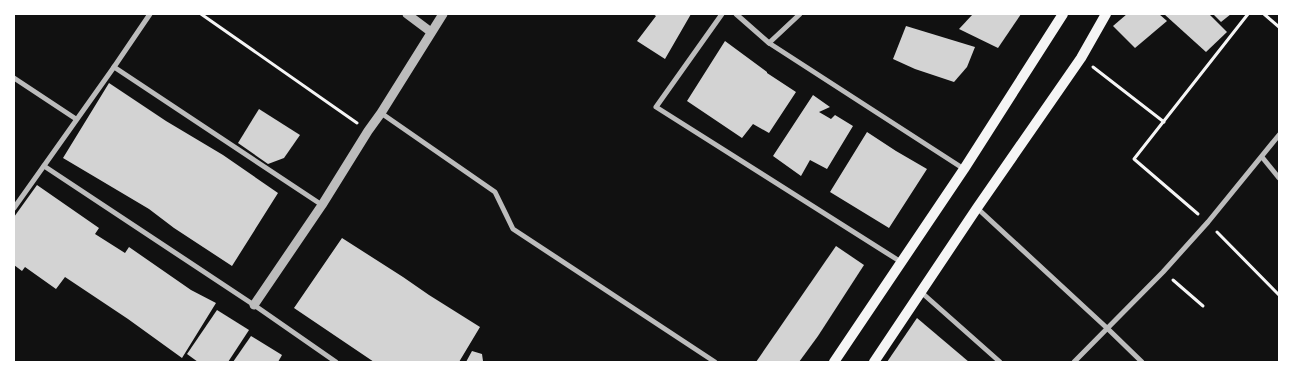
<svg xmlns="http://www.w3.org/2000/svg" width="1293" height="376" viewBox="0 0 1293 376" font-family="Commissioner,sans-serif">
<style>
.building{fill:#d3d3d3}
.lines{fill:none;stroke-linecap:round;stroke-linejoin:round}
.path{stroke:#f5f5f5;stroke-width:3}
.minor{stroke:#bcbcbc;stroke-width:5}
.tertiary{stroke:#bcbcbc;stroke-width:9}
.secondary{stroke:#f5f5f5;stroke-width:10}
</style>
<rect width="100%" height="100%" fill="#111"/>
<!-- building -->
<g class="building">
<path d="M 653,14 L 691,14 L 665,59 L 637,41 L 656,16 Z"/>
<path d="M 973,14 L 1021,14 L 998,48 L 959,29 Z"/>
<path d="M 1127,14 L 1159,14 L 1167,21 L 1135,48 L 1113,26 Z"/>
<path d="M 1164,14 L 1209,14 L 1227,32 L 1206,52 Z"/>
<path d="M 1213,14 L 1231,14 L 1221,22 Z"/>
<path d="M 906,26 L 975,47 L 967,67 L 954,82 L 915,69 L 893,59 Z"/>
<path d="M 725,41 L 767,72 L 767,73 L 796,92 L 769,133 L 753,124 L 742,138 L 687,101 Z"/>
<path d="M 109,83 L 166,121 L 223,155 L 278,193 L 232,266 L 174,228 L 149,209 L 63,158 Z"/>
<path d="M 813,95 L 830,107 L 819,112 L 831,119 L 835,115 L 853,126 L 827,169 L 810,160 L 801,176 L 773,156 Z"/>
<path d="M 259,109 L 300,135 L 284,158 L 268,164 L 238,143 Z"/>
<path d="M 867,132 L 896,151 L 927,169 L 889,228 L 830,192 Z"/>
<path d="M 37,185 L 99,228 L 95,234 L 125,253 L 129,247 L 191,290 L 216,303 L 182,358 L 128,319 L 65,277 L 56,289 L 25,267 L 22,271 L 14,265 L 14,217 Z"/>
<path d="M 342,238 L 403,277 L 429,295 L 480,327 L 459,362 L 374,362 L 294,308 Z"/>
<path d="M 836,246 L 864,265 L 818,336 L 799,362 L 756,362 Z"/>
<path d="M 217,310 L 249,330 L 228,362 L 198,362 L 187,354 Z"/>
<path d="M 917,318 L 969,362 L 887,362 Z"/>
<path d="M 251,336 L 282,355 L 278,362 L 233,362 Z"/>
<path d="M 472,351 L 482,354 L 483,361 L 485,362 L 466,362 Z"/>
</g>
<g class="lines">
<!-- path -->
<g class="path">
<path d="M 201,14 L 357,123"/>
<path d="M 1264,14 L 1279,27"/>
<path d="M 1093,67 L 1164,122"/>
<path d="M 1198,214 L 1134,159 L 1248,14"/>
<path d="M 1217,232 L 1279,295"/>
<path d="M 1173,280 L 1203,306"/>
</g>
<!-- minor -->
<g class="minor">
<path d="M 722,14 L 656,107 L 901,262"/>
<path d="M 736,14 L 769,43 L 964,169"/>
<path d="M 769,43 L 800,14"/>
<path d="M 114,67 L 322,205"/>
<path d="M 14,78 L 76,119"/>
<path d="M 381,113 L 495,192 L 513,229 L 715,362"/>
<path d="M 1262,157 L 1279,178"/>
<path d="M 44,166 L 254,305 L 336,362"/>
<path d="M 14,208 L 114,67 L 150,14"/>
<path d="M 977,208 L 1108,329 L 1142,362"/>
<path d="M 921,292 L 1000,362"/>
<path d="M 1074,362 L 1163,272 L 1208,222 L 1279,135"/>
</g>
<!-- tertiary -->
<g class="tertiary">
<path d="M 407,14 L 431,32"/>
<path d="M 254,305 L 322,205 L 368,131 L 381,113 L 443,14"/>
</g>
<!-- secondary -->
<g class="secondary">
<path d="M 834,362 L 964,169 L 1063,14"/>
<path d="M 874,362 L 977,208 L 1081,58 L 1106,14"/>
</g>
</g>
<!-- border -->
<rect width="1293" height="376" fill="none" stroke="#ffffff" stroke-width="30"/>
</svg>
